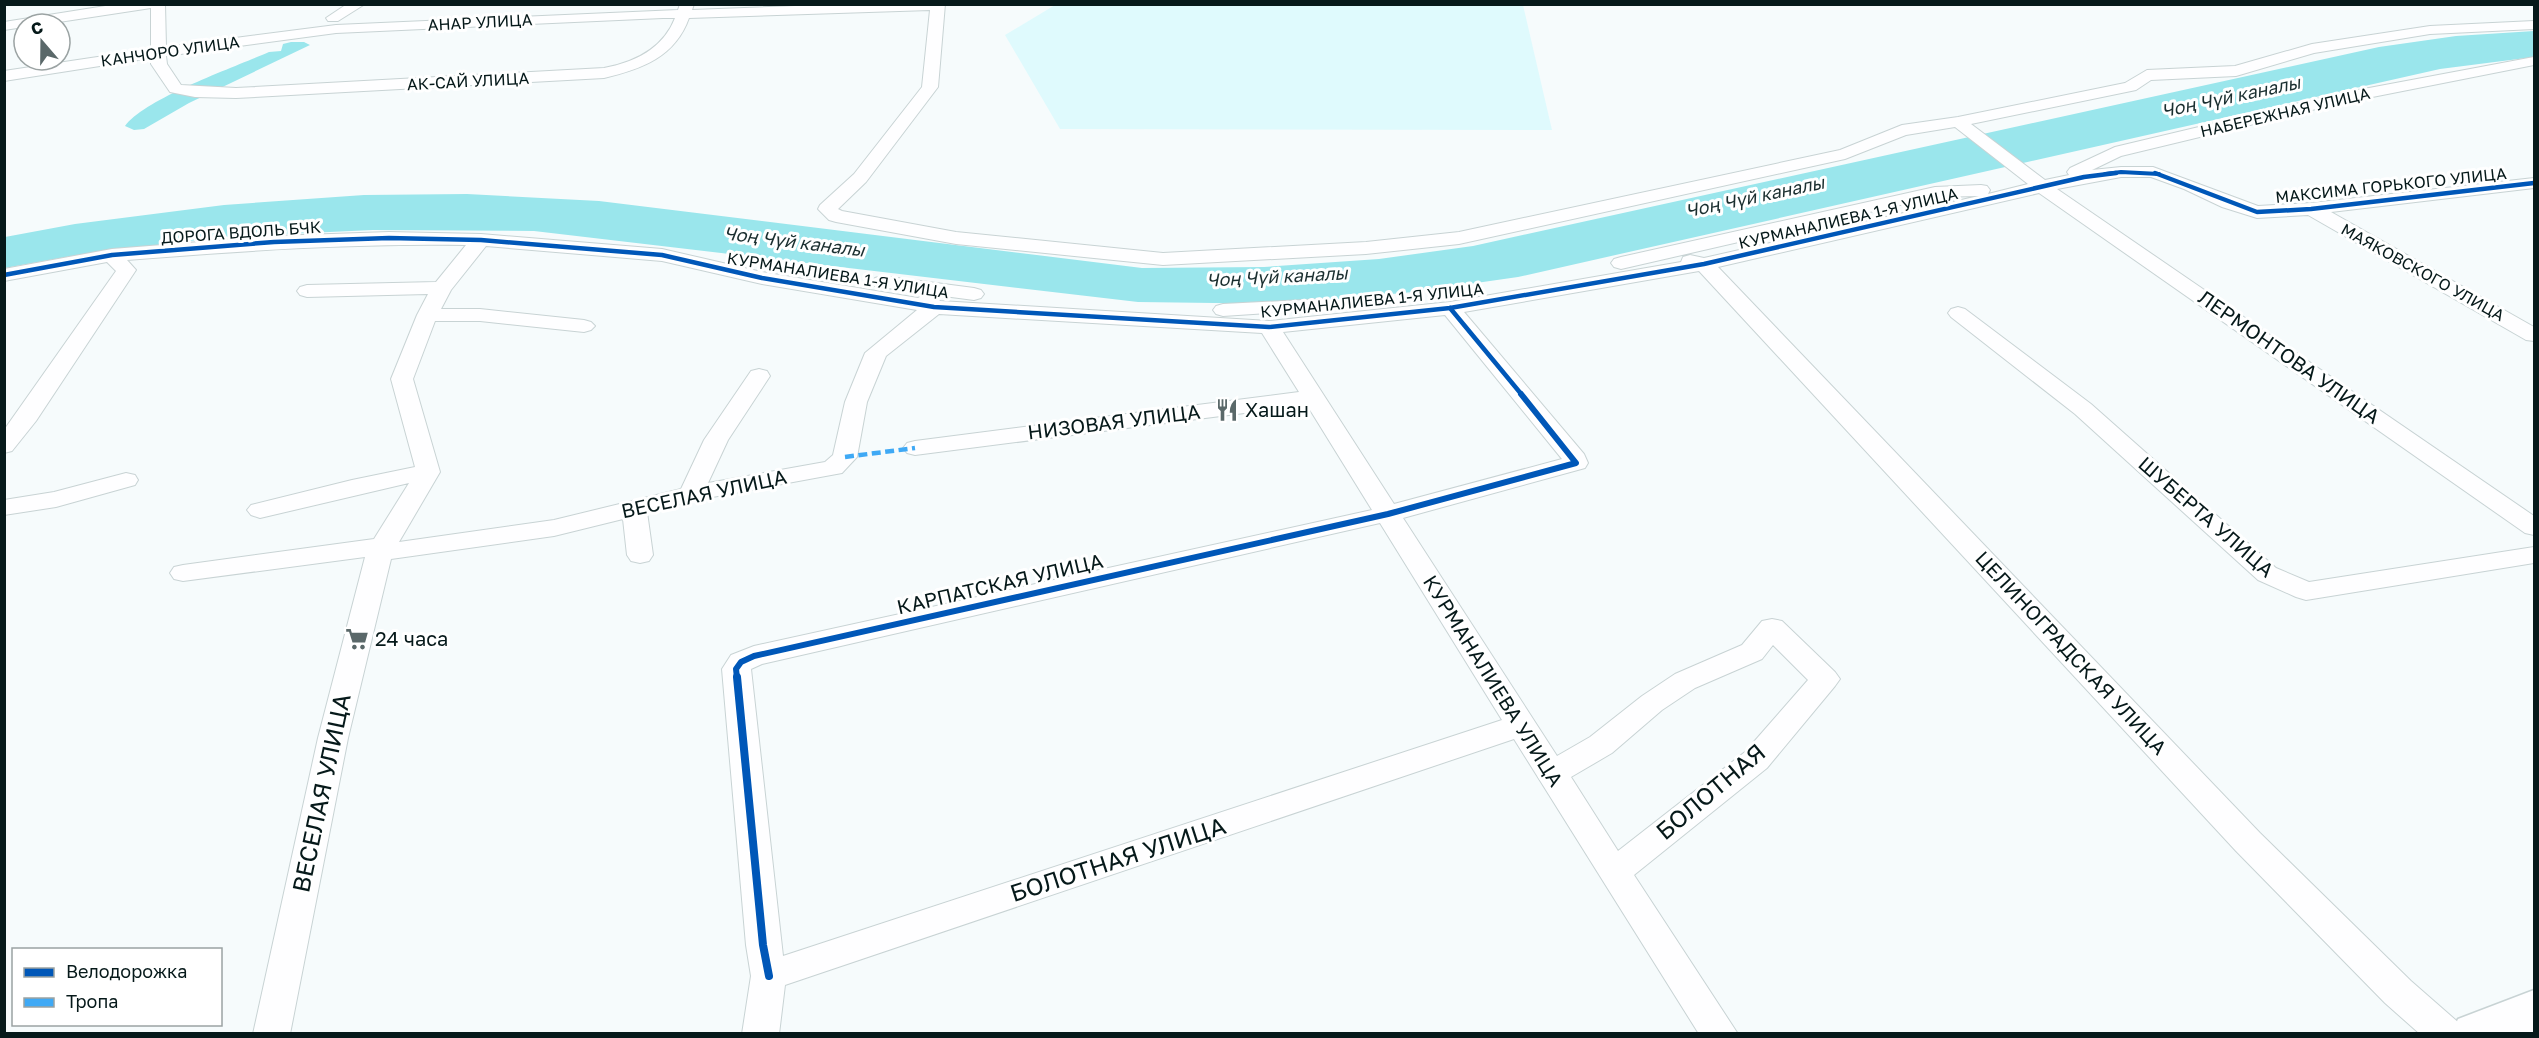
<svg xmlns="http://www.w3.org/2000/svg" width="2539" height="1038" viewBox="0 0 2539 1038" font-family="'Golos Text',sans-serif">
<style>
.built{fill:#dffafd}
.water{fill:#9ae6ec}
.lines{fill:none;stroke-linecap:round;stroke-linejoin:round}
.street-casing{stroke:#c8d3d4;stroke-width:2}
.primary-casing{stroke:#c8d3d4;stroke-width:3}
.street{fill:#fefeff;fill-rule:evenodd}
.primary{fill:#fefeff;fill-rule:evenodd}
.quiet{stroke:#3fa9f5;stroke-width:4.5;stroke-dasharray:9 4.5;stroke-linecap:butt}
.cycleway-far3-casing{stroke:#fff;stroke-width:6}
.cycleway-far2-casing{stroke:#fff;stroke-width:8}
.cycleway-far1-casing{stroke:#fff;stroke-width:10}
.cycleway-casing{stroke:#fff;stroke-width:11}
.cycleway-far3{stroke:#0057b8;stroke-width:4}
.cycleway-far2{stroke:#0057b8;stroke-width:4.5}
.cycleway-far1{stroke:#0057b8;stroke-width:6}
.cycleway{stroke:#0057b8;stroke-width:8}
.labels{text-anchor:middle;stroke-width:6;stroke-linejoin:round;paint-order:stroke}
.far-street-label{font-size:16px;fill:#06191a;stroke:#fff}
.far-water-label{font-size:18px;font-style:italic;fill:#1b2f30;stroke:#fff}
.street-label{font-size:20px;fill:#06191a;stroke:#fff}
.poi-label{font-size:20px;fill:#06191a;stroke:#fff;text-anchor:start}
.near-street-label{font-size:24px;fill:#06191a;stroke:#fff}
</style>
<rect width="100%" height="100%" fill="#f6fbfc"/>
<!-- built -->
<path class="built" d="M 1055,5 L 1523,5 L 1552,130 L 1060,129 L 1005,35 Z"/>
<!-- water -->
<g class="water">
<path d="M 2534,31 L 2534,57 L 2440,69 L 1518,277 L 1413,292 L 1284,304 L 1138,302 L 534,231 L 373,230 L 222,237 L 83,254 L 5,268 L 5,237 L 75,224 L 224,205 L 364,195 L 467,194 L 599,201 L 1142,268 L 1264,267 L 1379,259 L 1473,246 L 2379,47 L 2456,36 Z"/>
<path d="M 291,42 L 304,42 L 310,45 L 189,103 L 144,129 L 134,130 L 125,126 C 146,98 235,67 269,52 L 281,51 L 283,44 Z"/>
</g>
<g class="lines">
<!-- street casing -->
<g class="street-casing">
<g id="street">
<path d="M 118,4 L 165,4 L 166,47 L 336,25 L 678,10 L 680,4 L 694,4 L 692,10 L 848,4 L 945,4 L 938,87 L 866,182 L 838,209 L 842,211 L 956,232 L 1163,253 L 1366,242 L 1459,232 L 1840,150 L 1902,125 L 1958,117 L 2125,83 L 2147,70 L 2235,66 L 2312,44 L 2430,26 L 2534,21 L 2534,29 L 2430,34 L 2314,53 L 2236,76 L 2151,80 L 2136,90 L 1971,124 L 2045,180 L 2069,175 L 2067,172 L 2070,168 L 2115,147 L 2337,94 L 2534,57 L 2534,65 L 2337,104 L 2121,156 L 2092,170 L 2121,167 L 2153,167 L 2258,206 L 2311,203 L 2534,178 L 2534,188 L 2331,212 L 2534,327 L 2534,341 L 2526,340 L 2308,215 L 2257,218 L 2222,207 L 2184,189 L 2151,177 L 2121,177 L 2057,189 L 2534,516 L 2534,535 L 2525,533 L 2039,193 L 1718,267 L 2260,833 L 2411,981 L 2459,1023 L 2464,1034 L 2420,1034 L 2385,1003 L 2236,851 L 1699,271 L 1464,312 L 1584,454 L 1588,463 L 1585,468 L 1403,518 L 1557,756 L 1590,737 L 1642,696 L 1675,674 L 1742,645 L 1762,621 L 1772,619 L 1782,621 L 1835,672 L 1840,679 L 1835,686 L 1767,768 L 1634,875 L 1738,1034 L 1699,1034 L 1514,739 L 785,985 L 779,1034 L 742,1034 L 751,976 L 746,945 L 722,669 L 731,655 L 754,646 L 1372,510 L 1307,405 L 915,455 L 907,453 L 903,448 L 907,443 L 915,441 L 1299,392 L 1262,333 L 939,314 L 886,356 L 867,402 L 857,457 L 842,473 L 691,501 L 647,512 L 653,555 L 649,561 L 640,563 L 631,561 L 627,555 L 623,519 L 554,536 L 391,559 L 348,738 L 290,1034 L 253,1034 L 318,738 L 365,557 L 183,581 L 174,579 L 170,573 L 174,567 L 183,565 L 374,539 L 409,483 L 260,518 L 251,515 L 247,510 L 251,505 L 352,480 L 415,467 L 391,379 L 417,315 L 428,294 L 307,297 L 300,295 L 297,291 L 300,287 L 307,285 L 436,282 L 466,245 C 353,243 241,251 127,260 L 136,270 L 36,421 L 12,451 L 4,453 L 4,430 L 116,271 L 107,262 L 4,281 L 4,269 L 112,249 L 274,236 L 389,232 L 481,234 L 662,249 L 762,272 L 918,298 L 925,294 L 875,286 L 872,282 L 875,278 L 882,276 L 974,288 L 981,290 L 984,294 L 981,298 L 974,300 L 936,295 L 940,301 L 1269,321 L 1450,302 L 1681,262 L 1683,257 L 1690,255 L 1704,258 L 1979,196 L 1935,197 L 1621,269 L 1614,267 L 1611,263 L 1614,259 L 1621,257 L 1935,187 L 1981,185 L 1987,186 L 1990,190 L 1988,194 L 2028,184 L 1955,127 L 1906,135 L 1845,159 L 1459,244 L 1366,254 L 1163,265 L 956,244 L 836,222 L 829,220 L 818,209 L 820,205 L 854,174 L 922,87 L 930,10 L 689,18 C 675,57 642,69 604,78 L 236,98 L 195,97 L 170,92 L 151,64 L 151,58 L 4,81 L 4,71 L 151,49 L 151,8 L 46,24 L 24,24 L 24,27 L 4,30 L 4,22 ZM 663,18 L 675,18 C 663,49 635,62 604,68 L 236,88 L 181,85 L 167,64 L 166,56 L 336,33 ZM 486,246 L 662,261 L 762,284 L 917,310 L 865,353 L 845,402 L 833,455 L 825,462 L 708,483 L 728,440 L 770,376 L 767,371 L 759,369 L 751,371 L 704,440 L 681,489 L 554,520 L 399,542 L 440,472 L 413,379 L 435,321 L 480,321 L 584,332 L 591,330 L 595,326 L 591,322 L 584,320 L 480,309 L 441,309 L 451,290 ZM 1445,315 L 1562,459 L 1394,504 L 1283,332 ZM 1380,523 L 1502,720 L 783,956 L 751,669 L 762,664 ZM 1773,645 L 1808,680 L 1745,752 L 1618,851 L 1571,777 L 1612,753 L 1662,710 L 1695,688 L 1762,659 Z"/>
<path d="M 347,4 L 365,4 L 338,21 L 328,21 L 326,18 Z"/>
<path d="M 1324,299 L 1331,301 L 1334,305 L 1331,309 L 1223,316 L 1216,314 L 1213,310 L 1216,306 L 1223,304 Z"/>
<path d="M 1958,307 L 1965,309 L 2091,404 L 2276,568 L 2309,582 L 2534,547 L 2534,563 L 2306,600 L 2296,597 L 2258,580 L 2075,414 L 1951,317 L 1948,313 L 1951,309 Z"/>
<path d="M 126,473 L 135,475 L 138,480 L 135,485 L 56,507 L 4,515 L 4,500 L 54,492 Z"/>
</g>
</g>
<!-- primary casing -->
<g class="primary-casing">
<path id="primary" d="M 2534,990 L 2534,1031 L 2529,1034 L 2451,1034 L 2458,1019 Z"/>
</g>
<!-- street -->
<use href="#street" class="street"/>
<!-- primary -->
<use href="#primary" class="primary"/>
<!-- quiet -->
<path class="quiet" d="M 845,457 L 915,448"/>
<!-- cycleway-far3 casing -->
<g class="cycleway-far3-casing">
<path id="cycleway-far3" d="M 2105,174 L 2121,172 L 2159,174"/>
</g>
<!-- cycleway-far2 casing -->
<g class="cycleway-far2-casing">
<g id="cycleway-far2">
<path d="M 2155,173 L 2257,212 L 2311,209 L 2534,183"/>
<path d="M 4,275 L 112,255 L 274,242 L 389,238 L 481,240 L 662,255 L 762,278 L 934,307 L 1269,327 L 1450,308 L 1704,264 L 2084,177 L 2116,173"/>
<path d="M 1450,308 L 1522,395"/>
</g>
</g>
<!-- cycleway-far1 casing -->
<g class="cycleway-far1-casing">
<path id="cycleway-far1" d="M 737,678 L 736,669 L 741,662 L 754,656 L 1388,514 L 1576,463 L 1521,394"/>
</g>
<!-- cycleway casing -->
<g class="cycleway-casing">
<path id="cycleway" d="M 737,677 L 763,945 L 769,976"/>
</g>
<!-- cycleway-far3 -->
<use href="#cycleway-far3" class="cycleway-far3"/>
<!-- cycleway-far2 -->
<use href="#cycleway-far2" class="cycleway-far2"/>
<!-- cycleway-far1 -->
<use href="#cycleway-far1" class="cycleway-far1"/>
<!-- cycleway -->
<use href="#cycleway" class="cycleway"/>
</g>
<!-- icons -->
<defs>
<g id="restaurant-bare" transform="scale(1.8)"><path d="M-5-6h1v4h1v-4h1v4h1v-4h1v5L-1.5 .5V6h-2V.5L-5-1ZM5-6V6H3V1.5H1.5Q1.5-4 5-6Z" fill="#5a6869" stroke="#fff" stroke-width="2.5" paint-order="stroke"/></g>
<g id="supermarket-bare" transform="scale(1.8)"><path d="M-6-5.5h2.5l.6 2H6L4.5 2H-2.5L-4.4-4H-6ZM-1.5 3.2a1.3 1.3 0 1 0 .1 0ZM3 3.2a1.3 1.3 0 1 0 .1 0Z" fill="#5a6869" stroke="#fff" stroke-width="2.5" paint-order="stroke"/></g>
</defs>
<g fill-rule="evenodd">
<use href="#restaurant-bare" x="1227" y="410"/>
<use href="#supermarket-bare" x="357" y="639"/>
</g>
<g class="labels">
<!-- far-street labels -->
<g class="far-street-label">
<text transform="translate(480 22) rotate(-3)" y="6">АНАР УЛИЦА</text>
<text transform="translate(170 51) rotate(-8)" y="6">КАНЧОРО УЛИЦА</text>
<text transform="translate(468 81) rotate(-3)" y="6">АК-САЙ УЛИЦА</text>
<text transform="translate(2285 112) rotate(-13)" y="6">НАБЕРЕЖНАЯ УЛИЦА</text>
<text transform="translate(2391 185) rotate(-6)" y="6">МАКСИМА ГОРЬКОГО УЛИЦА</text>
<text transform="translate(1848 218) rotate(-13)" y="6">КУРМАНАЛИЕВА 1-Я УЛИЦА</text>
<text transform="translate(241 232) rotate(-4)" y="6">ДОРОГА ВДОЛЬ БЧК</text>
<text transform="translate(2423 272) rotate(29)" y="6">МАЯКОВСКОГО УЛИЦА</text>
<text transform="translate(838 275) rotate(9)" y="6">КУРМАНАЛИЕВА 1-Я УЛИЦА</text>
<text transform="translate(1372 300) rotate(-6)" y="6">КУРМАНАЛИЕВА 1-Я УЛИЦА</text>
</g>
<!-- far-water labels -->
<g class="far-water-label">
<text transform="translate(2231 97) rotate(-12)" y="6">Чоң Чүй каналы</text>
<text transform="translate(1755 197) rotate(-12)" y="6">Чоң Чүй каналы</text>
<text transform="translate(794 242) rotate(7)" y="6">Чоң Чүй каналы</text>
<text transform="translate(1277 277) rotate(-3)" y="6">Чоң Чүй каналы</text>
</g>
<!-- street labels -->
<g class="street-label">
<text transform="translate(2289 357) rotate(35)" y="7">ЛЕРМОНТОВА УЛИЦА</text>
<text transform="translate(1114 422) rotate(-7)" y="7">НИЗОВАЯ УЛИЦА</text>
<text transform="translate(704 494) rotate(-12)" y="7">ВЕСЕЛАЯ УЛИЦА</text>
<text transform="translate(2206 517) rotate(41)" y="7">ШУБЕРТА УЛИЦА</text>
<text transform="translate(1000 584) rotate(-13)" y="7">КАРПАТСКАЯ УЛИЦА</text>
<text transform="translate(2071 653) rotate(47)" y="7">ЦЕЛИНОГРАДСКАЯ УЛИЦА</text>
<text transform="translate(1493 681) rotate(58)" y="7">КУРМАНАЛИЕВА УЛИЦА</text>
</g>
<!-- poi labels -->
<g class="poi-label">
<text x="1245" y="417">Хашан</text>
<text x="375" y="646">24 часа</text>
</g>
<!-- near-street labels -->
<g class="near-street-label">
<text transform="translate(1711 792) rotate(-40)" y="8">БОЛОТНАЯ</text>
<text transform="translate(322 793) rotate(-78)" y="8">ВЕСЕЛАЯ УЛИЦА</text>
<text transform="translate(1118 860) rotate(-18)" y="8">БОЛОТНАЯ УЛИЦА</text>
</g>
</g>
<!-- border -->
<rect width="2539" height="1038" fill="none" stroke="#06191a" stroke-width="12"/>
<!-- legend -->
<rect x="12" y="948" width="210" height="78" fill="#ffffff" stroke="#9ba3a3" stroke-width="1.5"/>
<rect x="24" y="968" width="30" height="9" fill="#0057b8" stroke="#9ba3a3" stroke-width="1.5"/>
<text x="66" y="978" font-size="18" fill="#06191a">Велодорожка</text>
<rect x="24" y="998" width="30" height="9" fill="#3fa9f5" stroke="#9ba3a3" stroke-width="1.5"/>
<text x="66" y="1008" font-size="18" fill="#06191a">Тропа</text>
<!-- north arrow -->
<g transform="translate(42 42) rotate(340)"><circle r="28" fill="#ffffff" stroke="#9ba3a3" stroke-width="1.5"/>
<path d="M0-4.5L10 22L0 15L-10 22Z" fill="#5a6869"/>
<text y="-9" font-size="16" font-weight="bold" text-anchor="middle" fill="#06191a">С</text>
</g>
</svg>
